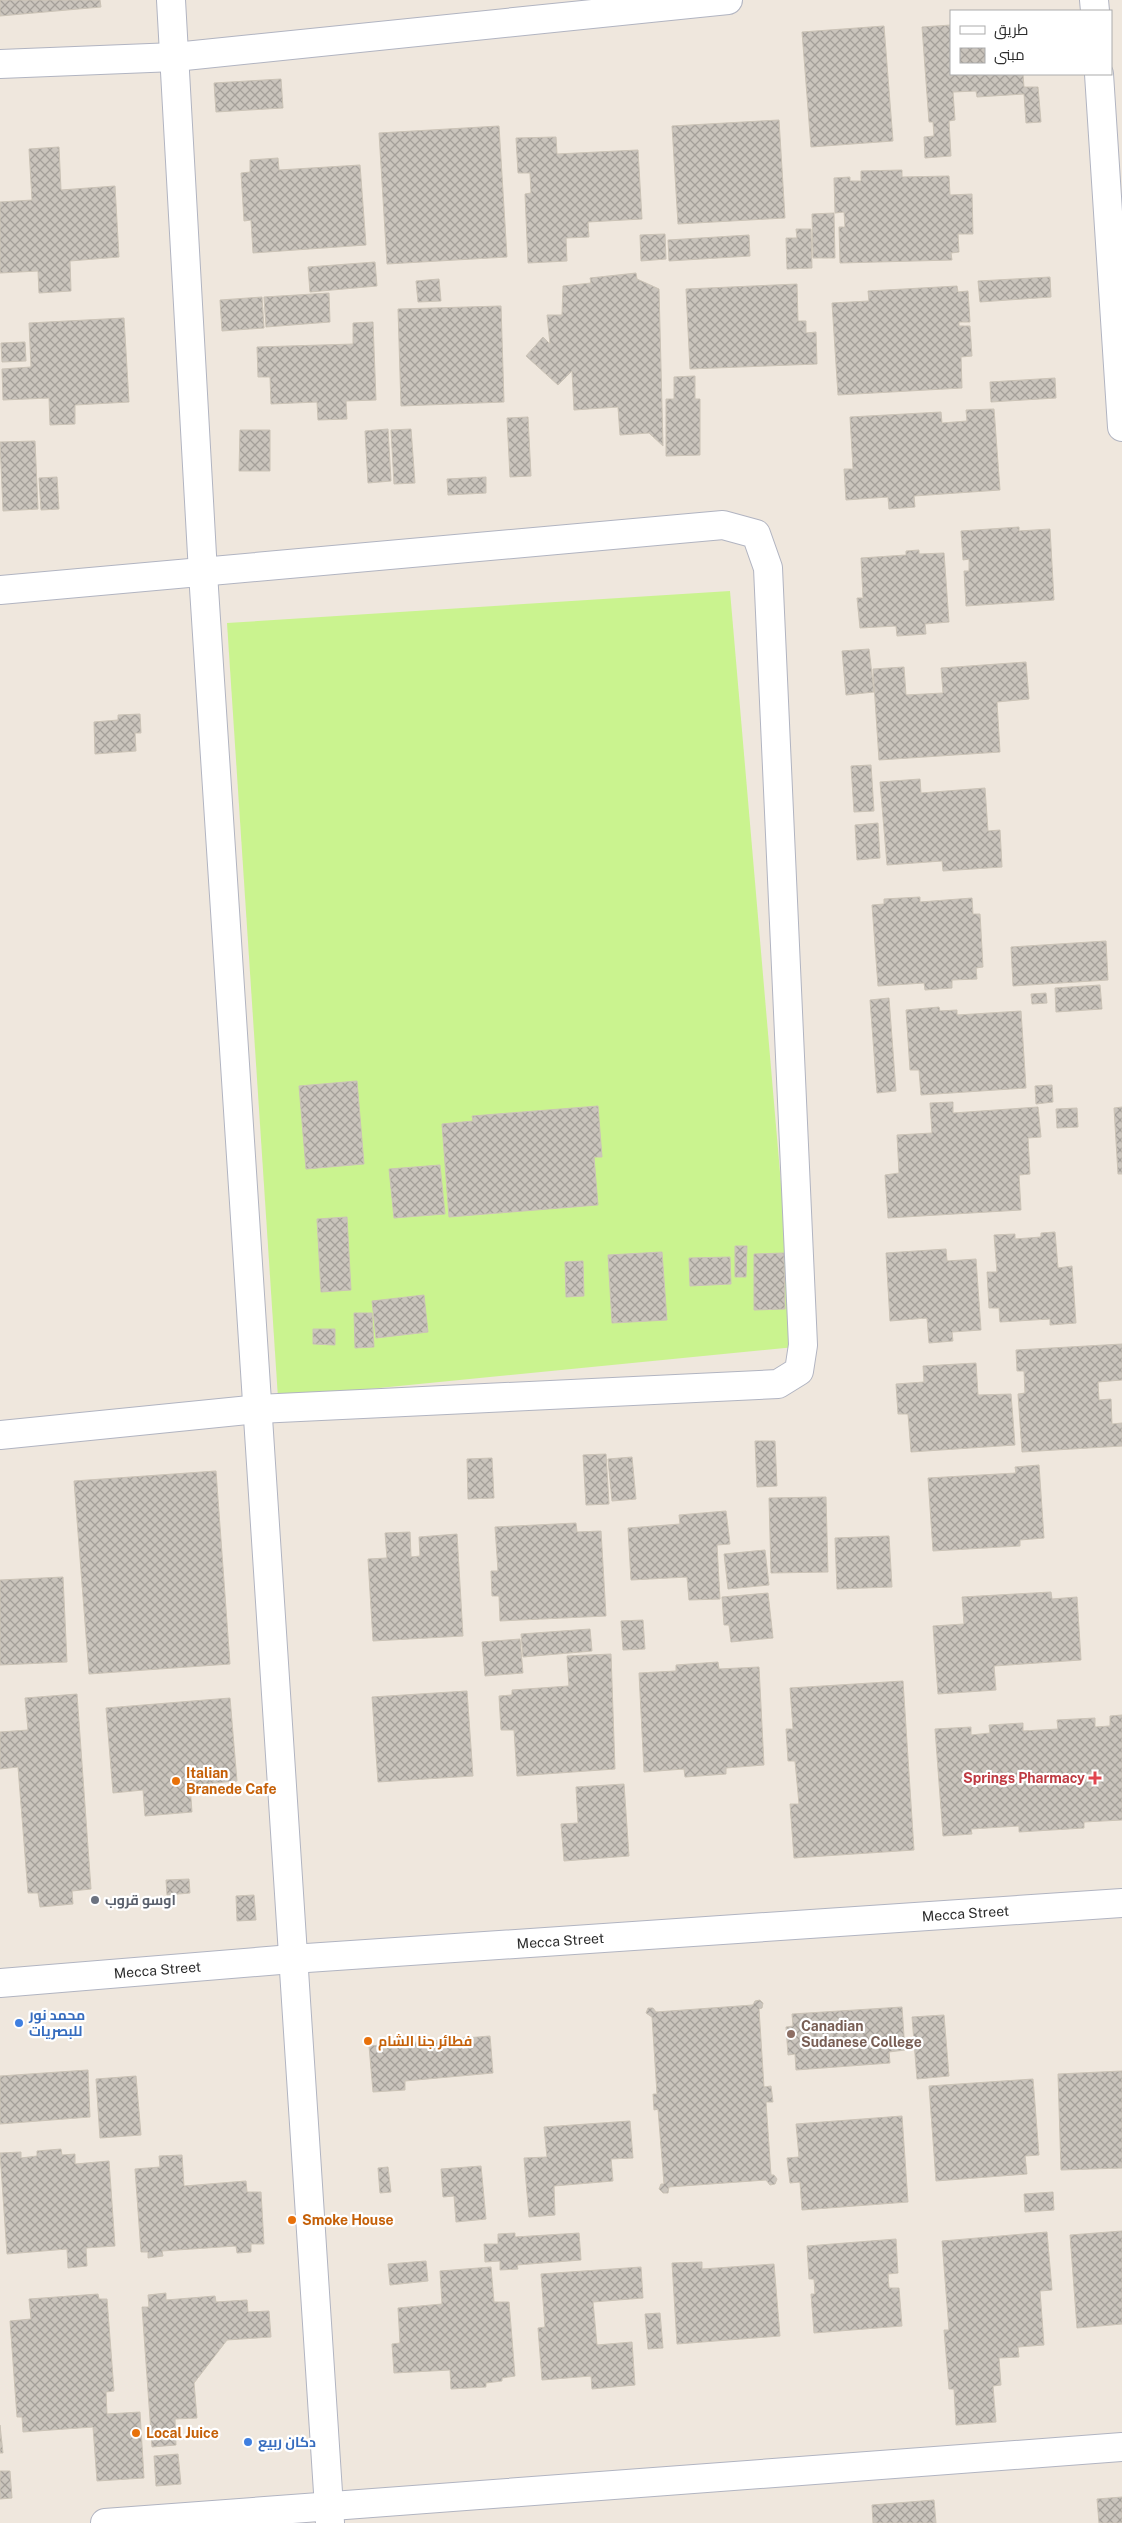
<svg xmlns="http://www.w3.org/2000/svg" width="1122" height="2523" viewBox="0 0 1122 2523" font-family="'Public Sans',Cairo,sans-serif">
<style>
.pitch{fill:#caf38f}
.building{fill:url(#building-cross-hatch);stroke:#cbc3b6}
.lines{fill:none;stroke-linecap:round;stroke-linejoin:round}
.minor-casing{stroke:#b1b4c1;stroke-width:30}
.tertiary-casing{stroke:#b1b4c1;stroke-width:30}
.minor{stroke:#fff;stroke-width:28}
.tertiary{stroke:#fff;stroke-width:28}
.health-dot{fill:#e0444e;stroke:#fff;stroke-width:2}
.food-dot{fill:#e8710a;stroke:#fff;stroke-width:2}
.worship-dot{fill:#6b7280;stroke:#fff;stroke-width:2}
.shop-dot{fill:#3f7fe0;stroke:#fff;stroke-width:2}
.education-dot{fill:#8d6e63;stroke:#fff;stroke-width:2}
.labels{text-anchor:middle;stroke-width:4.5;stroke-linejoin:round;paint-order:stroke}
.food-label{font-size:14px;font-weight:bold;fill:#c56008;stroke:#fff;text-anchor:start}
.health-label{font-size:14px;font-weight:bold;fill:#be3a42;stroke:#fff;text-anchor:end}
.worship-label{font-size:14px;font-weight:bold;fill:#5b616d;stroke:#fff;text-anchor:start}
.street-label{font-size:14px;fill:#2c2c2c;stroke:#fff}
.shop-label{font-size:14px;font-weight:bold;fill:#366cbe;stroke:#fff;text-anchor:start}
.education-label{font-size:14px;font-weight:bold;fill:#785e54;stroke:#fff;text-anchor:start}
</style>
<defs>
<pattern id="building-cross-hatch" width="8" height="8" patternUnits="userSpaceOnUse" patternTransform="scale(1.25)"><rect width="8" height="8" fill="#cac4bc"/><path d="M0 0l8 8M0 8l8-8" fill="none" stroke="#a49f99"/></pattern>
</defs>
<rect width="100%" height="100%" fill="#efe7dd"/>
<!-- pitch -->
<path class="pitch" d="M 730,591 L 795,1347 L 278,1398 L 227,623 Z"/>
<!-- building -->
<g class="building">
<path d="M 0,0 L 100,0 L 101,7 L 0,16 Z"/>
<path d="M 951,25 L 951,74 L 1023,74 L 1024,87 L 1038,87 L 1041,122 L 1026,123 L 1024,94 L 977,97 L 976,91 L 953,92 L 955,120 L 949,121 L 951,156 L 925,158 L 924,137 L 934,136 L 933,122 L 929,122 L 922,27 Z"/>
<path d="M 884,26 L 893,141 L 811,147 L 802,32 Z"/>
<path d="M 281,79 L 283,108 L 216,112 L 214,83 Z"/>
<path d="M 779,120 L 785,218 L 678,224 L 672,126 Z"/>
<path d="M 499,126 L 507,257 L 387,264 L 379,133 Z"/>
<path d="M 556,137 L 557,154 L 638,150 L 642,219 L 588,222 L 589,237 L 566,238 L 567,261 L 528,263 L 525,194 L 531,193 L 530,173 L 518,173 L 516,138 Z"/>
<path d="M 59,147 L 61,190 L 115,186 L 119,257 L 70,261 L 71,291 L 39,293 L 38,271 L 0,273 L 0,202 L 32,200 L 29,149 Z"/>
<path d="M 278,158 L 279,170 L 360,165 L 366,245 L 253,253 L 251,220 L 244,221 L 241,173 L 250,172 L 250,160 Z"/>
<path d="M 902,170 L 902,177 L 949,176 L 950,195 L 972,194 L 973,234 L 958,234 L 959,252 L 951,253 L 952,260 L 840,263 L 839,227 L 845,227 L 844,212 L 835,213 L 834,178 L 850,177 L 850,181 L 861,181 L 861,171 Z"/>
<path d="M 834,213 L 835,258 L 813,258 L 812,214 Z"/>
<path d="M 796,229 L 811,229 L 812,268 L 787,269 L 786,238 L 797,238 Z"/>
<path d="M 665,234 L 666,259 L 641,261 L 640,235 Z"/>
<path d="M 749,235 L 750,256 L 669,261 L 668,240 Z"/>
<path d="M 375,262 L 377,286 L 310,292 L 308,267 Z"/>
<path d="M 636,273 L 637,279 L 659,289 L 663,446 L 649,433 L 620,435 L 618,407 L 574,410 L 572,371 L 558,385 L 526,356 L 543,337 L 550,344 L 547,315 L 562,315 L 563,286 L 591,283 L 590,278 Z"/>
<path d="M 1050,277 L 1051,297 L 980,302 L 978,281 Z"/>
<path d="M 439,279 L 441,301 L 418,302 L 416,281 Z"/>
<path d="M 797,284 L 798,321 L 806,321 L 806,333 L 816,332 L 817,364 L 690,369 L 686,289 Z"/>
<path d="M 957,286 L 958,292 L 968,291 L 970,322 L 959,322 L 959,326 L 970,326 L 972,356 L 961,357 L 962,388 L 838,395 L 832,303 L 869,301 L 868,291 Z"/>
<path d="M 329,293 L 330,322 L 266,327 L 264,297 Z"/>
<path d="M 262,297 L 264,328 L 222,331 L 220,300 Z"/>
<path d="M 501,306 L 504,402 L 401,406 L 398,309 Z"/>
<path d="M 124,318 L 129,402 L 75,405 L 75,424 L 50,425 L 49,398 L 3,400 L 2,369 L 31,367 L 29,323 Z"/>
<path d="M 373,322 L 376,400 L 346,401 L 347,419 L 318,420 L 317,402 L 271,404 L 270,377 L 258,377 L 257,347 L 353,344 L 353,323 Z"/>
<path d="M 25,342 L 26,361 L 2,362 L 1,343 Z"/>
<path d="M 695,376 L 695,399 L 700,399 L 700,455 L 666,456 L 666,399 L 674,399 L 674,377 Z"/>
<path d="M 1055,378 L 1056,398 L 991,402 L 990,382 Z"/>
<path d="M 994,409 L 1000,490 L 914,496 L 915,507 L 889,509 L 888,497 L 846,500 L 844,469 L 853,469 L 850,417 L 941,412 L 942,423 L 967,421 L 966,410 Z"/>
<path d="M 528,417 L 531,476 L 510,477 L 507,418 Z"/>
<path d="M 388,429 L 391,481 L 368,483 L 365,431 Z"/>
<path d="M 411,429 L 415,483 L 394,484 L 391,430 Z"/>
<path d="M 240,430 L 270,430 L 270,471 L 239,471 Z"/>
<path d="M 35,441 L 38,509 L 3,511 L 0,442 Z"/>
<path d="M 57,477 L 59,509 L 41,510 L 39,478 Z"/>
<path d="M 486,477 L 486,493 L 448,495 L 447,479 Z"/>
<path d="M 1019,527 L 1019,531 L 1050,529 L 1054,600 L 966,606 L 964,571 L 969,571 L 969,559 L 963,560 L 961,531 Z"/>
<path d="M 919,550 L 919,554 L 944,553 L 949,622 L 925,624 L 926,634 L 897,636 L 896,626 L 860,628 L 857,598 L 863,598 L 861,558 L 906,555 L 906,551 Z"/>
<path d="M 869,649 L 874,692 L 846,695 L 842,651 Z"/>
<path d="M 1026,662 L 1029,699 L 997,702 L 1000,752 L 879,760 L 873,669 L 904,667 L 906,695 L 943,693 L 941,668 Z"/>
<path d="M 140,714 L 141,733 L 135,733 L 136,751 L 95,754 L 94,722 L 118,720 L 118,715 Z"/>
<path d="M 871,765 L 874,811 L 854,812 L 851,766 Z"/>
<path d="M 920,779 L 921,793 L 985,788 L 988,831 L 1000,830 L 1002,867 L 943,871 L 942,861 L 887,865 L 880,782 Z"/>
<path d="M 878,823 L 880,858 L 857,860 L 855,825 Z"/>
<path d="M 920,897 L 920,902 L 972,898 L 973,914 L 980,914 L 983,967 L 976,968 L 977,979 L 952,980 L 952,988 L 925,990 L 924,983 L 878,986 L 872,905 L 884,904 L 884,899 Z"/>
<path d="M 1106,941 L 1108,980 L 1013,986 L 1011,947 Z"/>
<path d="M 1100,985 L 1102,1009 L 1056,1012 L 1055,988 Z"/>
<path d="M 1046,993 L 1047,1003 L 1032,1004 L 1031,994 Z"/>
<path d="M 889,998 L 896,1091 L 877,1093 L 870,1000 Z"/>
<path d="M 939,1007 L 940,1011 L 957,1010 L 957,1015 L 1021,1011 L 1026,1088 L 921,1095 L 919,1070 L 910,1070 L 906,1010 Z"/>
<path d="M 357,1081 L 364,1164 L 306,1169 L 299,1086 Z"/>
<path d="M 1052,1085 L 1053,1102 L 1036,1104 L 1035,1086 Z"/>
<path d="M 953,1102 L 953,1113 L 1038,1107 L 1041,1137 L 1028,1138 L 1030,1174 L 1019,1175 L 1021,1210 L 888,1218 L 885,1175 L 899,1173 L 897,1135 L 932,1133 L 930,1103 Z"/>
<path d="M 598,1106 L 602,1157 L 594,1157 L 598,1205 L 449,1217 L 442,1124 L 473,1121 L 472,1116 Z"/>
<path d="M 1122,1107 L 1122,1174 L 1118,1174 L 1114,1108 Z"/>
<path d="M 1077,1108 L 1078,1127 L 1057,1128 L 1056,1109 Z"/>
<path d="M 440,1165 L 445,1214 L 394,1218 L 389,1169 Z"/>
<path d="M 347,1217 L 351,1290 L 321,1292 L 317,1219 Z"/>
<path d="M 1055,1232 L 1058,1268 L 1072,1266 L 1076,1323 L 1050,1325 L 1050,1319 L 1000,1322 L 999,1308 L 989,1308 L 987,1272 L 997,1272 L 994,1235 L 1015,1234 L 1015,1239 L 1041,1237 L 1041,1233 Z"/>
<path d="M 735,1246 L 747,1246 L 746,1277 L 735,1277 Z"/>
<path d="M 946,1249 L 947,1261 L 976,1259 L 981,1330 L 952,1332 L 953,1341 L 929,1343 L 927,1318 L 890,1321 L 886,1253 Z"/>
<path d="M 662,1252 L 667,1320 L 612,1323 L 608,1255 Z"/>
<path d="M 784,1253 L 785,1309 L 754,1310 L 754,1254 Z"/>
<path d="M 730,1257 L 731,1284 L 690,1286 L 689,1258 Z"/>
<path d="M 583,1261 L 584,1296 L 566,1297 L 565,1262 Z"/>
<path d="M 424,1295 L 428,1332 L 376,1338 L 372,1301 Z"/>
<path d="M 354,1313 L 372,1313 L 374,1347 L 355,1348 Z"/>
<path d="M 313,1329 L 335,1329 L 335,1345 L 313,1344 Z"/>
<path d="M 1122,1344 L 1122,1380 L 1098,1382 L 1099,1400 L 1111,1399 L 1112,1424 L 1122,1423 L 1122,1446 L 1022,1452 L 1018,1394 L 1025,1393 L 1024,1371 L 1017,1371 L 1016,1350 Z"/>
<path d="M 976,1363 L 978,1395 L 1011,1394 L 1015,1445 L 911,1452 L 908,1414 L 898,1414 L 896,1384 L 924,1382 L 923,1366 Z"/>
<path d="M 755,1441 L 775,1441 L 777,1486 L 757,1487 Z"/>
<path d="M 606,1454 L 609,1504 L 586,1505 L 583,1455 Z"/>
<path d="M 632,1457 L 636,1499 L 612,1501 L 608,1459 Z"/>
<path d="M 492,1458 L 494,1498 L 468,1499 L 467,1459 Z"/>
<path d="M 1039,1465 L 1044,1538 L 1020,1540 L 1020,1546 L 933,1551 L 928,1478 L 1016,1473 L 1015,1467 Z"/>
<path d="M 216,1471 L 230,1664 L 89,1674 L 74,1481 Z"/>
<path d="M 826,1497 L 828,1572 L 771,1573 L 769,1498 Z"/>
<path d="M 726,1511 L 730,1544 L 717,1545 L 720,1599 L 689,1600 L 687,1577 L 631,1580 L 628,1528 L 680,1524 L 679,1515 Z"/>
<path d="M 576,1523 L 577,1532 L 601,1531 L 606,1616 L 500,1621 L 499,1596 L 492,1596 L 491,1571 L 498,1571 L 495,1527 Z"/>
<path d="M 410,1532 L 411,1557 L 420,1556 L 419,1537 L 457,1534 L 463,1636 L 373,1641 L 368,1559 L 387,1558 L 385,1533 Z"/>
<path d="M 889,1536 L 892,1587 L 837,1589 L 835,1538 Z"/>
<path d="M 765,1550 L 769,1585 L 728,1589 L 724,1554 Z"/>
<path d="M 63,1577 L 67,1662 L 0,1665 L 0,1580 Z"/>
<path d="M 1051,1592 L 1052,1599 L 1077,1597 L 1081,1660 L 994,1666 L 996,1690 L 938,1694 L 933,1626 L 964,1624 L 962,1597 Z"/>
<path d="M 768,1593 L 773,1638 L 731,1642 L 729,1625 L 724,1625 L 722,1597 Z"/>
<path d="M 643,1620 L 645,1649 L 623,1650 L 621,1621 Z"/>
<path d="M 590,1629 L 592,1651 L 523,1657 L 521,1634 Z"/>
<path d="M 520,1639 L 523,1673 L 485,1676 L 482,1642 Z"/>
<path d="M 611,1654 L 615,1769 L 517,1776 L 514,1730 L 501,1730 L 499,1696 L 512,1695 L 512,1690 L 569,1686 L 567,1656 Z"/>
<path d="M 718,1662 L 719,1669 L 759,1667 L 764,1765 L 726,1768 L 726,1774 L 685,1777 L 684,1769 L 644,1772 L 639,1673 L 676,1671 L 676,1665 Z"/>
<path d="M 903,1681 L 914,1850 L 794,1858 L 790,1804 L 799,1804 L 795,1761 L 788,1761 L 786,1729 L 793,1729 L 790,1688 Z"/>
<path d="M 467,1691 L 473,1776 L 378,1782 L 372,1697 Z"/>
<path d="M 77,1694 L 91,1889 L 72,1891 L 73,1904 L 40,1907 L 38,1893 L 28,1893 L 18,1767 L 0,1769 L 0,1732 L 28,1730 L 25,1698 Z"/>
<path d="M 230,1698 L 237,1781 L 190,1785 L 192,1812 L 145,1816 L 143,1790 L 113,1793 L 106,1708 Z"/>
<path d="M 1122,1715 L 1122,1820 L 1084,1822 L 1084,1828 L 1019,1832 L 1019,1826 L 971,1829 L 972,1834 L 943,1836 L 935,1729 L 971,1727 L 971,1735 L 990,1733 L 989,1725 L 1023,1723 L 1023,1731 L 1058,1729 L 1057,1720 L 1095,1718 L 1095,1727 L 1110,1726 L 1110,1716 Z"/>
<path d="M 624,1784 L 629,1856 L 564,1861 L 561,1824 L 578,1823 L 576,1787 Z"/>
<path d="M 189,1879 L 190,1893 L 167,1895 L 166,1880 Z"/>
<path d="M 254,1895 L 256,1920 L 237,1921 L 236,1896 Z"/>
<path d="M 760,2000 L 763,2003 L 762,2008 L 759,2009 L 764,2087 L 771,2086 L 773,2102 L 766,2102 L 771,2175 L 774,2175 L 777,2179 L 775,2184 L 770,2185 L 766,2180 L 669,2187 L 668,2193 L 663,2193 L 659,2189 L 661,2184 L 664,2184 L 658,2109 L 654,2110 L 653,2094 L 657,2094 L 652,2017 L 646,2013 L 648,2008 L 653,2008 L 656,2012 L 753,2005 L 755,2001 Z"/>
<path d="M 902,2007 L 905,2050 L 889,2052 L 890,2063 L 796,2070 L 795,2054 L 788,2055 L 786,2027 L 793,2026 L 792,2014 Z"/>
<path d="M 944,2015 L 949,2076 L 917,2079 L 912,2017 Z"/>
<path d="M 490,2036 L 493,2073 L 405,2081 L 405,2090 L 373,2092 L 369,2046 Z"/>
<path d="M 88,2070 L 90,2117 L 0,2124 L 0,2076 Z"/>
<path d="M 1122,2071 L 1122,2168 L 1061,2170 L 1058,2074 Z"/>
<path d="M 136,2076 L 141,2135 L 100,2138 L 96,2079 Z"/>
<path d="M 1033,2079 L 1039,2155 L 1025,2156 L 1027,2174 L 936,2181 L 929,2086 Z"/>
<path d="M 902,2116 L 908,2202 L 802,2210 L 800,2182 L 790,2183 L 787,2158 L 799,2157 L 796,2124 Z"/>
<path d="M 630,2121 L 633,2158 L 611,2159 L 613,2181 L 554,2186 L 555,2215 L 529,2217 L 524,2158 L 547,2157 L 544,2127 Z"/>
<path d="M 61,2149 L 62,2155 L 75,2154 L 75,2164 L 109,2161 L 115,2246 L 86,2248 L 87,2266 L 68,2268 L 67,2249 L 7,2254 L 0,2153 L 21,2152 L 21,2158 L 37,2156 L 37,2151 Z"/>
<path d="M 182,2155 L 184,2186 L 246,2181 L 247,2192 L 261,2192 L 264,2244 L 251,2244 L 251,2252 L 237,2253 L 236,2246 L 162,2251 L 163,2256 L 148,2258 L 148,2252 L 141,2252 L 135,2169 L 160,2167 L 159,2156 Z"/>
<path d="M 481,2166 L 486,2219 L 456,2222 L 454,2196 L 443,2197 L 441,2169 Z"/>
<path d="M 388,2167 L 391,2192 L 380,2193 L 378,2168 Z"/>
<path d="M 1053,2192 L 1054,2210 L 1025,2212 L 1024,2194 Z"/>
<path d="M 1122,2231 L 1122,2324 L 1077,2328 L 1070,2235 Z"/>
<path d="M 1047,2232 L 1052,2290 L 1040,2291 L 1044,2345 L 1018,2347 L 1019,2357 L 999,2358 L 1001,2385 L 993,2386 L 996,2422 L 956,2425 L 954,2389 L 949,2389 L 944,2330 L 949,2330 L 942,2241 Z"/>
<path d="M 515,2233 L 515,2237 L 579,2233 L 581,2260 L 517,2265 L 518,2269 L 500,2270 L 500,2261 L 485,2262 L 484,2244 L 498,2244 L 498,2234 Z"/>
<path d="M 896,2239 L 898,2273 L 888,2274 L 889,2288 L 899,2288 L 902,2326 L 814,2333 L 811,2294 L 815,2294 L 814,2279 L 809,2279 L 807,2246 Z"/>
<path d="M 426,2261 L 428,2281 L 390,2285 L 388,2264 Z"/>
<path d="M 702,2262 L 702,2269 L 774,2264 L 780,2336 L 677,2344 L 672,2263 Z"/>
<path d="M 491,2267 L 494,2302 L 509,2302 L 515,2376 L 502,2378 L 502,2381 L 486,2383 L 486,2387 L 451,2389 L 450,2370 L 394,2373 L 392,2344 L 400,2343 L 398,2308 L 442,2304 L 440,2271 Z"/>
<path d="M 641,2267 L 643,2298 L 593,2302 L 597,2345 L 632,2342 L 635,2385 L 592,2389 L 591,2376 L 542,2380 L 538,2328 L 545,2327 L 541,2274 Z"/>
<path d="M 166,2293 L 166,2300 L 215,2296 L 216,2302 L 247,2300 L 248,2312 L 269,2311 L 271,2337 L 227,2340 L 194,2383 L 197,2418 L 175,2419 L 176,2445 L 152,2447 L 142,2307 L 149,2307 L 148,2295 Z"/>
<path d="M 98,2294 L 99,2299 L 107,2299 L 114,2391 L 106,2392 L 107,2414 L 140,2412 L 144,2478 L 97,2481 L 93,2427 L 23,2432 L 22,2417 L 17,2417 L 10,2321 L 31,2319 L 29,2299 Z"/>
<path d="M 660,2313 L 663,2348 L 648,2349 L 645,2314 Z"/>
<path d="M 0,2425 L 3,2453 L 0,2453 Z"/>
<path d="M 178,2454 L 181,2484 L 156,2486 L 154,2456 Z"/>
<path d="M 0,2471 L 10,2471 L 12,2498 L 0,2499 Z"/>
<path d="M 1122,2497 L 1122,2523 L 1099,2523 L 1097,2499 Z"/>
<path d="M 934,2500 L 936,2523 L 873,2523 L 872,2505 Z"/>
</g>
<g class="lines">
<!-- minor casing -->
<g class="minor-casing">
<g id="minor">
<path d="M 171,0 L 203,573 L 330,2523"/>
<path d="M 1094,0 L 1095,11"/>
<path d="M 0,64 L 175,57 L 728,0"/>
<path d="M 1099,74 L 1122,427"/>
<path d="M 0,590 L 723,525 L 756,534 L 768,568 L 803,1345 L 799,1371 L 778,1384 L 258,1409 L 0,1435"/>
<path d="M 105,2523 L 1122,2447"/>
</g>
</g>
<!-- tertiary casing -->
<g class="tertiary-casing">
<g id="tertiary">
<path id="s1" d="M 0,1983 L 292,1959 L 1122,1903"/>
</g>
</g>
<!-- minor -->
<use href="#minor" class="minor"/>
<!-- tertiary -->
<use href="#tertiary" class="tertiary"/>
</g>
<!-- markers -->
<path class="health-dot" d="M1092.5 1770.5h5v5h5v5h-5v5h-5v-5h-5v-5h5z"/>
<g class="food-dot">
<circle cx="176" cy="1781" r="5"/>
<circle cx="368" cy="2041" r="5"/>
<circle cx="292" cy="2220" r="5"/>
<circle cx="136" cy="2433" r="5"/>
</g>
<circle class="worship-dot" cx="95" cy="1900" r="5"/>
<g class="shop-dot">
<circle cx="19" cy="2023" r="5"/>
<circle cx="248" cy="2442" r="5"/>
</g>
<circle class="education-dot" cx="791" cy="2034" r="5"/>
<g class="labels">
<!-- food labels -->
<g class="food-label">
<text x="186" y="1778">Italian<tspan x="186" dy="16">Branede Cafe</tspan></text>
<text x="378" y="2046">فطائر جنا الشام</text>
<text x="302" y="2225">Smoke House</text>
<text x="146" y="2438">Local Juice</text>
</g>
<!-- health labels -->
<g class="health-label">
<text x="1085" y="1783">Springs Pharmacy</text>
</g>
<!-- worship labels -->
<g class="worship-label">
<text x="105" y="1905">اوسو قروب</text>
</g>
<!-- street labels -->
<g class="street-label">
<text dy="5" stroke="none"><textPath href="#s1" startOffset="968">Mecca Street</textPath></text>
<text dy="5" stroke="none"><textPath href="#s1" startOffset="562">Mecca Street</textPath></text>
<text dy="5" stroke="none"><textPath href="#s1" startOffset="158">Mecca Street</textPath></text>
</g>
<!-- shop labels -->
<g class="shop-label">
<text x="29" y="2020">محمد نور<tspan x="29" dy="16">للبصريات</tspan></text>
<text x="258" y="2447">دكان ربيع</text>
</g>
<!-- education labels -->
<g class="education-label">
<text x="801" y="2031">Canadian<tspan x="801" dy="16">Sudanese College</tspan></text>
</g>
</g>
<!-- legend -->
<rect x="950" y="10" width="162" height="65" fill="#ffffff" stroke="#ababab"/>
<rect x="960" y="26" width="25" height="8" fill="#ffffff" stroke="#ababab"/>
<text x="994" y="35" font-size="15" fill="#2c2c2c">طريق</text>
<rect x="960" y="48" width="25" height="15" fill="url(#building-cross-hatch)" stroke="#ababab"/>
<text x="994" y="60" font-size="15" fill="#2c2c2c">مبنى</text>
</svg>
